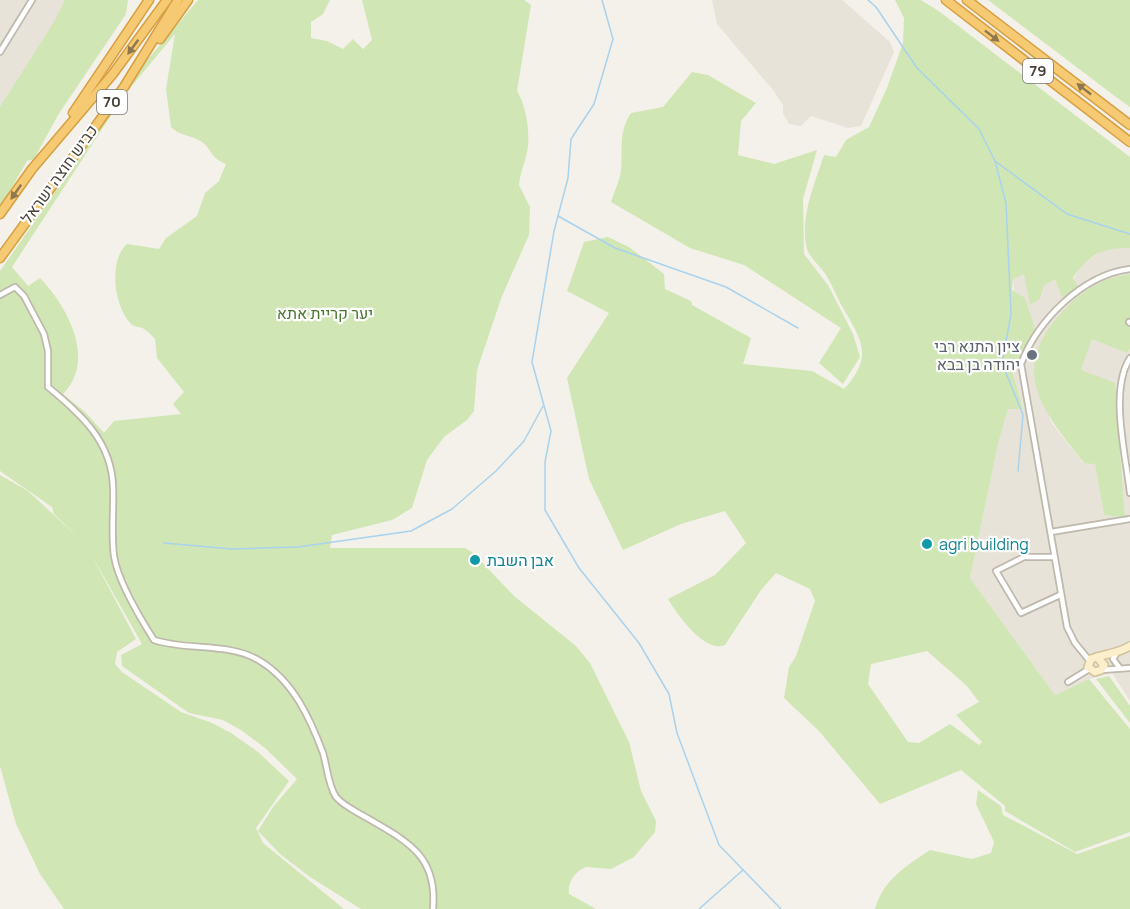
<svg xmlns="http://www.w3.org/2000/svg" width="1130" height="909" viewBox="0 0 1130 909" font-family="Manrope,Heebo,sans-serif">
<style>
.residential{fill:#e8e3d8}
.green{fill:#d0e6b5;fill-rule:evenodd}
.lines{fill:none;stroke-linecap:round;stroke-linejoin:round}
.stream{stroke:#a9d2ed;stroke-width:1.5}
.street-casing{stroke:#bfb8ac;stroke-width:8}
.secondary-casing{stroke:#d1c39b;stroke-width:10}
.highway-casing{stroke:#d69f42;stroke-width:11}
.street{stroke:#fff;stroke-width:4.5}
.secondary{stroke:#fcf0cc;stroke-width:7}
.highway{stroke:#f6ca72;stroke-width:8}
.oneway{fill:#8d784f}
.worship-dot{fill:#6b7280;stroke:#fff;stroke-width:2}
.culture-dot{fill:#0f9aa8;stroke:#fff;stroke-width:2}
.labels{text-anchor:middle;stroke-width:4.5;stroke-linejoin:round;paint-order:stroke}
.shield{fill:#fff;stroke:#7e7a74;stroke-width:1.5}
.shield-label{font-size:15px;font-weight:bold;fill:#474138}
.street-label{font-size:16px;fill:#474138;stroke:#fff}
.park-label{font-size:16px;fill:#4a772e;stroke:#fff}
.worship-label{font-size:16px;fill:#5b616d;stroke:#fff;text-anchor:end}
.culture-label{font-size:16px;fill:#0d838f;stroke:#fff;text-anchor:start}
</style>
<rect width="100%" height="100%" fill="#f4f1ea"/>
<!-- residential -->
<g class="residential">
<path d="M 0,0 L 74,0 L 0,120 Z"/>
<path d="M 712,0 L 842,0 L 890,42 L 894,52 L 861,126 L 848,128 L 811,116 L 801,126 L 789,124 L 783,113 L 783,105 L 773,90 L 717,24 Z"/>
<path d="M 1107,248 L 1130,248 L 1130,274 L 1118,275 L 1048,413 L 1051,422 L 1083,463 L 1095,463 L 1104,515 L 1125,516 L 1117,401 L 1081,370 L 1092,338 L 1127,353 L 1130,349 L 1130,701 L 1112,673 L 1089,679 L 1055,695 L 970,578 L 998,444 L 1008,409 L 1023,408 L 1012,370 L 1019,355 L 1013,279 L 1024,274 L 1043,285 L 1056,280 L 1064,299 L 1081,265 Z"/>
</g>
<!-- green -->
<g class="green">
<path d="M 65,0 L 128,0 L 126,14 L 58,115 L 34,159 L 27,161 L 0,208 L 0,107 L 54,22 Z"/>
<path d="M 198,0 L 330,0 L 323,14 L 311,22 L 311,38 L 327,41 L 343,49 L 353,39 L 363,49 L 372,40 L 362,0 L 524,0 L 531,5 L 517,91 C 526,105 531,135 527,152 C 525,163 520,173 519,185 L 530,207 L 529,235 L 502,296 L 477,370 L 474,411 L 467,420 L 444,437 L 427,460 L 412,508 L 392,520 L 332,535 L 330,548 L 465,548 L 472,552 L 514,596 L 576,646 L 590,663 L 629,742 L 641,791 L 656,821 L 655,832 L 634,857 L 611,869 L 586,867 C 575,871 567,883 569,894 L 596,909 L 361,909 L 310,877 L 280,854 L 258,831 L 273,807 L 297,779 L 265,748 L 241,730 L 223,720 L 189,713 L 122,666 L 121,655 L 142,644 L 91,554 L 136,639 L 117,652 L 115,664 L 122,672 L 181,712 L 212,723 L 231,733 L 258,752 L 289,781 L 256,828 L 263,843 L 344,909 L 64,909 L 40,874 L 16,824 L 0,766 L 0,475 L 28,491 L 82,541 L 54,514 L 52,507 L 0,471 L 0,271 L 148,59 ZM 175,34 L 166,89 L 171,127 C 179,136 192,135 202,142 C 213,150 209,157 226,164 L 219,181 L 205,193 L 197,216 L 166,238 L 159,249 L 127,244 C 108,261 114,307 131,324 C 136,328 140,326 144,329 C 148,331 152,336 155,339 L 157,358 L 184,392 L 173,404 L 181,414 L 114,421 L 104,433 L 85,412 L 63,394 C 97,360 67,306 40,278 L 28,286 L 12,267 L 125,94 Z"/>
<path d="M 895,0 L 921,0 L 940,12 L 1130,157 L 1130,248 C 1103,247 1088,255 1073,278 L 1078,287 L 1063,299 L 1055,280 L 1044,285 L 1040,299 L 1030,305 L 1024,274 L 1013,279 L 1012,290 L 1025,298 L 1035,329 L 1012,370 L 1023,409 L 1008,409 L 998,444 L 970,578 L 1055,695 L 1089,679 L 1130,729 L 1130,832 L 1075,852 L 1005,811 L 1005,806 L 961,770 L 880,804 L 819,731 L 784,698 L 789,667 L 796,656 L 815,601 L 810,589 L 776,573 L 761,590 L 725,645 C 705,654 677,614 668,599 L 715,575 L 746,543 L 725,511 L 681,524 L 623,550 L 589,479 L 567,378 L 609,313 L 567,291 L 584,242 L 608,237 L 629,247 L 664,274 L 665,289 L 691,301 L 692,305 L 751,338 L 743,364 L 812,371 L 844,389 C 873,357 863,342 843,308 C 837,298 833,286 826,275 C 821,267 810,258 807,249 C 799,219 815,183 824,155 L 836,157 L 846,140 L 869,127 L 887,88 L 903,43 L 904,18 ZM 927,651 L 967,686 L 979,702 L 956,715 L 982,742 L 979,745 L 950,724 L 919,743 L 908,742 L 868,684 L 871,664 Z"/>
<path d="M 988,0 L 1130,0 L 1130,107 L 1116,97 Z"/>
<path d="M 692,72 L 708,75 L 756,103 L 741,121 L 738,155 L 774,164 L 817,150 L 803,199 L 804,254 L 828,285 L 853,334 L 860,357 L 843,384 L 819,363 L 841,328 L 744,265 L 690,248 L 611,202 C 614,192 620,180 621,170 C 623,149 618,132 631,113 L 663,107 Z"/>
<path d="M 1130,274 L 1130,349 L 1127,353 L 1092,339 L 1081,370 L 1115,383 L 1125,517 L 1104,515 L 1095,464 L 1084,463 C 1040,408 1007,368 1066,308 C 1083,290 1105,277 1130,274 Z"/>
<path d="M 1109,676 L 1130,706 L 1130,723 L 1096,679 Z"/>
<path d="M 978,790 L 1001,806 L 1003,815 L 1077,854 L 1130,836 L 1130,909 L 875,909 C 883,880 906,866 930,850 L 972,859 L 991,853 L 994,842 L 976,804 Z"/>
</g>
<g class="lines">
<!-- stream -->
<g class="stream">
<path d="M 602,0 L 613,39 L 594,104 L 571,139 L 568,178 L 554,231 L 532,362 L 551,431 L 545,462 L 545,510 L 579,568 L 639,643 L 669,694 L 677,733 L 719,845 L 781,909"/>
<path d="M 868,0 L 876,7 L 917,68 L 979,129 L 995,161 L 1006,203 L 1011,314 L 1002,363 L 1023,415 L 1018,471"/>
<path d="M 995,161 L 1067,214 L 1130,234"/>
<path d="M 558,216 L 615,248 L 726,287 L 798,328"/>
<path d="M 164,543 L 232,549 L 298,547 L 411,531 L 452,509 L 496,471 L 524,441 L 543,406"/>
<path d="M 699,909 L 743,870"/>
</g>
<!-- street casing -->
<g class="street-casing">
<g id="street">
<path d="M 0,52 L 32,0"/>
<path d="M 0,295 L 15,287 L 24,296 L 44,334 L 48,351 L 48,387 C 81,414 112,442 113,487 C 114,511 111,533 114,556 C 118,582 140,618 154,640 C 188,651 229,642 260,661 C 293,681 310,718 323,753 C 327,766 328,785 336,797 C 343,805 353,810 362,815 C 404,840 438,853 433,909"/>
<path d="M 1129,322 L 1130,323"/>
<path d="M 1130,358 C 1109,390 1126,456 1130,493"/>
<path d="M 1051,532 L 1130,519"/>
<path d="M 1054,557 L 1024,557 L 996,571 L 1021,613 L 1060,595"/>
<path d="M 1116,654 L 1113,659 L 1119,667"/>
<path d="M 1089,660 L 1075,643 L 1067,627 L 1021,364 C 1037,321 1082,275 1130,269"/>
<path d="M 1101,670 L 1130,668"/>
<path d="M 1068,682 L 1089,669"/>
</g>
</g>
<!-- secondary casing -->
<g class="secondary-casing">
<path id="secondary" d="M 1097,657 L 1104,665 L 1101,670 L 1095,672 L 1088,667 L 1091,659 C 1104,654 1117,654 1130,646"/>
</g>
<!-- highway casing -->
<g class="highway-casing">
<g id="highway">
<path d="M 946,0 L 1130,142"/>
<path d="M 967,0 L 1130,125"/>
<path d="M 160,39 L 188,0"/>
<path d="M 73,113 L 149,0"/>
<path d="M 0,214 L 32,169 L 112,75 L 167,0"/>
<path d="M 0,258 L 124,87 L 178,0"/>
</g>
</g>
<!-- street -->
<use href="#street" class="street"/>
<!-- secondary -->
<use href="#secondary" class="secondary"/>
<!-- highway -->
<use href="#highway" class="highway"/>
</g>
<!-- one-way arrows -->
<defs><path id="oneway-solid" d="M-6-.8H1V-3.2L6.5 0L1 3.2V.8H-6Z" transform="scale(1.5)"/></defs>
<g class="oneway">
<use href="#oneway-solid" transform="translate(992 36) rotate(38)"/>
<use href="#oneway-solid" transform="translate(133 47) rotate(126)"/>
<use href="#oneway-solid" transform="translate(1084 89) rotate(-142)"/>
<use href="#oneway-solid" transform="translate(16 192) rotate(125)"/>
</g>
<!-- markers -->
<circle class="worship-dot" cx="1032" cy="355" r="6"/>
<g class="culture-dot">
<circle cx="927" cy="544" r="6"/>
<circle cx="475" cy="560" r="6"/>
</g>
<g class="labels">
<!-- shield labels -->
<g class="shield">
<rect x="1023" y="59" width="30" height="24" rx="4.5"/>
<rect x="97" y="90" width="30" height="24" rx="4.5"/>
</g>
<g class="shield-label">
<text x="1038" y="76">79</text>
<text x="112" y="107">70</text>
</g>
<!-- street labels -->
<g class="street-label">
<text transform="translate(59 174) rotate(-54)" y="6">כביש חוצה ישראל</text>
</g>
<!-- park labels -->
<g class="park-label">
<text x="325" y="319">יער קריית אתא</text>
</g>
<!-- worship labels -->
<g class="worship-label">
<text x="1020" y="352">ציון התנא רבי<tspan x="1020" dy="18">יהודה בן בבא</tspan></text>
</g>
<!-- culture labels -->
<g class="culture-label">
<text x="939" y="550">agri building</text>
<text x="487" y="566">אבן השבת</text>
</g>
</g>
</svg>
